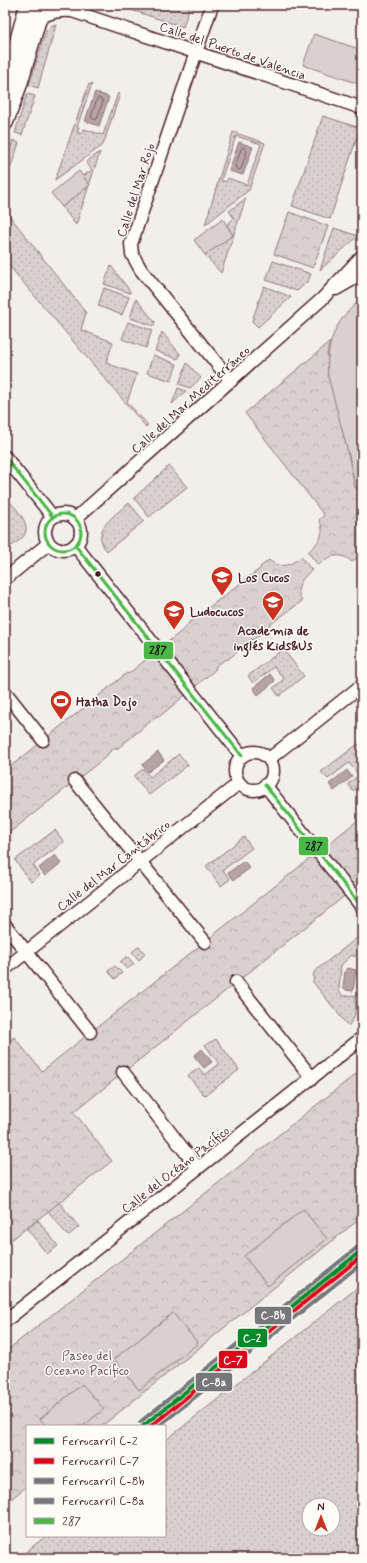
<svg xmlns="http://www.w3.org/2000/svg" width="367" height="1563" viewBox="0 0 367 1563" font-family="Mynerve,sans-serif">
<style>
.grass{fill:url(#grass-dots);stroke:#92787d;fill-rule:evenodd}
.park{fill:url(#park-crowns);stroke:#92787d}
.pitch{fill:#d9d0cf;stroke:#92787d}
.water{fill:#b7a5a6;stroke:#8b6f75}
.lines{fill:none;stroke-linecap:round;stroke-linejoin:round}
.shore{stroke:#76555c;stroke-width:1}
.minor-casing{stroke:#4a1f2b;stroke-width:15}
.tertiary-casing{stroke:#4a1f2b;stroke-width:19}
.minor{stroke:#fdfcf7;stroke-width:12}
.tertiary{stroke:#fdfcf7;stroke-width:16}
.bus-1-casing{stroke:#fdfcf7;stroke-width:6}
.bus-1{stroke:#4ab747;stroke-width:3}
.rail-1-casing{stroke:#fdfcf7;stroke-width:7}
.rail-2-casing{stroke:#fdfcf7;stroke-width:7}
.rail-3-casing{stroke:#fdfcf7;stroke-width:7}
.rail-4-casing{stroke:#fdfcf7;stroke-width:7}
.rail-1{stroke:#008a29;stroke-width:4}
.rail-2{stroke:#de0118;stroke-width:4}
.rail-3{stroke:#76777a;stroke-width:4}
.rail-4{stroke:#76777a;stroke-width:4}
.bus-dot{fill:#4a1f2b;stroke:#fdfcf7;stroke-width:1.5}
.labels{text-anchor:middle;stroke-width:3;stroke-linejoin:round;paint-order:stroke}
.street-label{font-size:13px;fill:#4a1f2b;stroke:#fdfcf7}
.poi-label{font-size:13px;font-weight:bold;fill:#4a1f2b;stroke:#fdfcf7;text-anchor:start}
.park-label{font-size:13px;fill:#6e4b54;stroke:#fdfcf7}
.line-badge{stroke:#fdfcf7;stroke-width:1.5}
.badge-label{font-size:11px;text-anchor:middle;font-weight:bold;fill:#fff}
.pale-badge-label{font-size:11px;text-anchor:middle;font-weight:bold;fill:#111}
</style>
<defs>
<pattern id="grass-dots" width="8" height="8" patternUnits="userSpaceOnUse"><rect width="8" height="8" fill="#d9d0cf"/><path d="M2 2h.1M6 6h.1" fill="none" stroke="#bcb2b2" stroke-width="1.8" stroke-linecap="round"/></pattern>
<pattern id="park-crowns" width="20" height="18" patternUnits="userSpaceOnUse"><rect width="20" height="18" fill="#d9d0cf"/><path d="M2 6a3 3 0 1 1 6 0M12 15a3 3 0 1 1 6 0" fill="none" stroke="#bcb2b2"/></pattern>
</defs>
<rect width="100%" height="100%" fill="#f2efeb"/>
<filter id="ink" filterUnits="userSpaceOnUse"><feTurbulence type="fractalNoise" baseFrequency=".025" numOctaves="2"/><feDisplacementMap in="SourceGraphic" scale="8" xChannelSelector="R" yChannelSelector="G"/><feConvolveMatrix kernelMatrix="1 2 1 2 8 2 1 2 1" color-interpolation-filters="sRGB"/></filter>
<g filter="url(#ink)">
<!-- grass -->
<g class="grass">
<path d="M 116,5 L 190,5 L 183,27 Z"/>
<path d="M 52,25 L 56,25 L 38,88 L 29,85 L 46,31 Z"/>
<path d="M 89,84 L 92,84 L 77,127 L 79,127 L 77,132 L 82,134 L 84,129 L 103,135 L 118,93 L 120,94 L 103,145 L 55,180 Z"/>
<path d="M 27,94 L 35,96 L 22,135 L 15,133 Z"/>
<path d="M 323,116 L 360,128 L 330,219 L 292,206 Z"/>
<path d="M 233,132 L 265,143 L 249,190 L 205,225 ZM 236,136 L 261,144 L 247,185 L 228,178 L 226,182 L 221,180 Z"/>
<path d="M 13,140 L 19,143 L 6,181 L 5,167 Z"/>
<path d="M 100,152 L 76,225 L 62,207 L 90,185 L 83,176 L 92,170 L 86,162 Z"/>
<path d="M 246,198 L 221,273 L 205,255 L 232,235 L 227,225 L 234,218 L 229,211 Z"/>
<path d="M 5,210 L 86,313 L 81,330 L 113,342 L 106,363 L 137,374 L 127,402 L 148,425 L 146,427 L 5,261 Z"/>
<path d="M 334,228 L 358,236 L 320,270 Z"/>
<path d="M 273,261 L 311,274 L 308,281 L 297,291 L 266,280 Z"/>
<path d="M 111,266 L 130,291 L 130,293 L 104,284 Z"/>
<path d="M 264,286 L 291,297 L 258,327 L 252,321 Z"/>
<path d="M 104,288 L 129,297 L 122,315 L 98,306 Z"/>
<path d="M 136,299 L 155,322 L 154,326 L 130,318 Z"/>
<path d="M 128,322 L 152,330 L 146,348 L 122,339 Z"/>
<path d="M 162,332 L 180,354 L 178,359 L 155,351 Z"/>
<path d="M 153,355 L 177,364 L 171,381 L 147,373 Z"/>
<path d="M 187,363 L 201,378 L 190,388 L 179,384 Z"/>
<path d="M 178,388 L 186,391 L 172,404 Z"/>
<path d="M 169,466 L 187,487 L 149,517 L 134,498 Z"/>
<path d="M 5,496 C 13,506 34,524 23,537 C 18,542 11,546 5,551 Z"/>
<path d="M 129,503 L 144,521 L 107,551 C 89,531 114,516 129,503 Z"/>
<path d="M 283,649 L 304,676 L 279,696 L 273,688 L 284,679 L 274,667 L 253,683 L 248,676 Z"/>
<path d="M 358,744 L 362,748 L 362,784 L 353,791 L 348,784 L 359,775 L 349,763 L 328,779 L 321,772 Z"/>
<path d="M 179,754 L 188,765 L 149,795 L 134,776 L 143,769 L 150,777 Z"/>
<path d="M 55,830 L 64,842 L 33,865 L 40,875 L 31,882 L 15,860 Z"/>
<path d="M 244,837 L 252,848 L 223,870 L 230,879 L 221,886 L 206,866 Z"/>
<path d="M 358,937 L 362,944 L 362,952 L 354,957 L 352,955 L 341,965 L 339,990 L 343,996 L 355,995 C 356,1008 357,1016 348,1026 L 313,982 L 314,972 Z"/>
<path d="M 139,946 L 145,954 L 139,960 L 132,952 Z"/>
<path d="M 127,956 L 134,964 L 127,969 L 120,962 Z"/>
<path d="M 115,966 L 122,973 L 115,979 L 108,971 Z"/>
<path d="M 216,1039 L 238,1068 L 239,1070 L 206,1095 L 203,1094 L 188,1076 L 199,1068 L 205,1075 L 219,1064 L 205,1045 Z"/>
<path d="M 59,1202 L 79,1227 L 68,1236 L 48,1211 Z"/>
<path d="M 38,1220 L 58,1246 L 47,1254 L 27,1229 Z"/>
<path d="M 362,1284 L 362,1558 L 18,1558 L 46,1536 L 165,1536 L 165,1441 ZM 309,1505 L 333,1505 L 333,1529 L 309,1529 Z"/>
</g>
<!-- park -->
<g class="park">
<path d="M 289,212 L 328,226 L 313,268 L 274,254 Z"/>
<path d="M 330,342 L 327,354 L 355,487 L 362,491 L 362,563 L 358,557 L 352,562 C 340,551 330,556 318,565 L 308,552 C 318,543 327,534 319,520 L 324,515 L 245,413 Z"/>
<path d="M 301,557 L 312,570 C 301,579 294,588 302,601 L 268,626 L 269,628 L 253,640 L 252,639 L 241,647 L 242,648 L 227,660 L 226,659 L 215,667 L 216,669 L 159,717 L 157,716 L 117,749 L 116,747 L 107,754 L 107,756 L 5,836 L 5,771 L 127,673 L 128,674 L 189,625 L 188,623 L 261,568 L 260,567 L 269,560 C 281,570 290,565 301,557 Z"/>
<path d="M 362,817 L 362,882 L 74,1112 L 112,1161 L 5,1245 L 5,1044 L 14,1037 L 42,1071 Z"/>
<path d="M 362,1069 L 362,1217 L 102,1426 L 27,1426 L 27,1486 L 5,1504 L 5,1352 Z"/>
</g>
<!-- pitch -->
<g class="pitch">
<path d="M 314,34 L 362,50 L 362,85 L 303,65 Z"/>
<path d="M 79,171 L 90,185 L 62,207 L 51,193 Z"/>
<path d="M 223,219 L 233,235 L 205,255 L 194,240 Z"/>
<path d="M 362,299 L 362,491 L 355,487 L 351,464 L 328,376 C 325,344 336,318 362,299 Z"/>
<path d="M 303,1209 L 327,1239 L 268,1286 L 244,1256 Z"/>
<path d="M 173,1313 L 198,1343 L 139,1390 L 114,1359 Z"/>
<path d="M 82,1384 L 104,1409 L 83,1426 L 46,1426 L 40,1419 Z"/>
</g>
<!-- water -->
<g class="water">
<path d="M 95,92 L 109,97 L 99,126 L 85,121 Z"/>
<path d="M 239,142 L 253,147 L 243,175 L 229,171 Z"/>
<path d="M 270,674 L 275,681 L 258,695 L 253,688 Z"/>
<path d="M 158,752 L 164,760 L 148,772 L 142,765 Z"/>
<path d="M 347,770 L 352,777 L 334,791 L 329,784 Z"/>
<path d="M 55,855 L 61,863 L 45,876 L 39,868 Z"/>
<path d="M 244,861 L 250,868 L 234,880 L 228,873 Z"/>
<path d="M 348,968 L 356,970 L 353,991 L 346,990 L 343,987 L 345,971 Z"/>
<path d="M 202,1049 L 212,1062 L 204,1068 L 194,1056 Z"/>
</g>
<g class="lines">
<!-- shore -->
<g class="shore">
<path d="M 99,98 L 103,101 L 97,119 L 95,120 L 91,117 L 97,99 Z"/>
<path d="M 243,147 L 247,151 L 241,169 L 239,170 L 235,167 L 241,149 Z"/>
</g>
<!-- minor casing -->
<g class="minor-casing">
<g id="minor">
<path d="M 212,5 L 131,244 L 132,254 L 141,270 L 231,381"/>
<path d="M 38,19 C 50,12 58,10 72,11 L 362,108"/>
<path d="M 336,289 L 362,274"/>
<path d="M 5,457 L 53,517"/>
<circle cx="63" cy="532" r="18"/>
<path d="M 75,519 L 322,299 L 362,256"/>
<path d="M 75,545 L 242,756"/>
<path d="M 5,579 L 49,543"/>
<path d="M 5,692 L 43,740"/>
<circle cx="254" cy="771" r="19"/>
<path d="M 269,759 L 362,685"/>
<path d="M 75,781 L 205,942"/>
<path d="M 265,785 L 362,907"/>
<path d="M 5,925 L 90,1032"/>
<path d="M 5,969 L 239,783"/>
<path d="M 236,982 L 312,1078"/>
<path d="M 123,1072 L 198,1168"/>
<path d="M 5,1321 L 362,1038"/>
</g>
</g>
<!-- tertiary casing -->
<g class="tertiary-casing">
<g id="tertiary">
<path d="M 5,88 L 28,5"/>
<path d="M 5,122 L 19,84 L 42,5"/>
</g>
</g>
<!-- minor -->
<use href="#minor" class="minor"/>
<!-- tertiary -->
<use href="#tertiary" class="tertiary"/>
<!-- bus-1 casing -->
<g class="bus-1-casing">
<g id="bus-1">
<path d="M 5,457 L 53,517"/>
<circle cx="63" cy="532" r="18"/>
<path d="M 75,545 L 242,756"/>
<path d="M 265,785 L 362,907"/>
</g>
</g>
<!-- bus-1 -->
<use href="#bus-1" class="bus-1"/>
<!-- rail-1 casing -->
<g class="rail-1-casing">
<path id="rail-1" d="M 143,1426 L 362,1250"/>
</g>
<!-- rail-2 casing -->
<g class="rail-2-casing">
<path id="rail-2" d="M 151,1426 L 362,1256"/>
</g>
<!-- rail-3 casing -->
<g class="rail-3-casing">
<path id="rail-3" d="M 140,1422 L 359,1246"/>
</g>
<!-- rail-4 casing -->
<g class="rail-4-casing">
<path id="rail-4" d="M 159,1426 L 362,1263"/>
</g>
<!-- rail-1 -->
<use href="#rail-1" class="rail-1"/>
<!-- rail-2 -->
<use href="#rail-2" class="rail-2"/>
<!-- rail-3 -->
<use href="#rail-3" class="rail-3"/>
<!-- rail-4 -->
<use href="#rail-4" class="rail-4"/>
</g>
</g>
<!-- icons -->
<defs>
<g id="school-pin" transform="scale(1.15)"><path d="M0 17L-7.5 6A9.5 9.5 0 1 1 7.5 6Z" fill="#c8321e" stroke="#fdfcf7"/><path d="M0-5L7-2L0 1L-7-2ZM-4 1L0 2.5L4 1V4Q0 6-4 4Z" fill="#fff"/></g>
<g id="stadium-pin" transform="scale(1.15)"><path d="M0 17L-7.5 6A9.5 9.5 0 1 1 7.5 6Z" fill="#c8321e" stroke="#fdfcf7"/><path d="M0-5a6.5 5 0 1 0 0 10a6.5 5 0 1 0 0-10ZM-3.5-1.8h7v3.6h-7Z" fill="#fff"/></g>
</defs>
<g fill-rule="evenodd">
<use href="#school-pin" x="222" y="577"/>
<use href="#school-pin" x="273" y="602"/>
<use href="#school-pin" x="174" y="611"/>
<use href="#stadium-pin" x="61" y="701"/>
</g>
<!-- markers -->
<circle class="bus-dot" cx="98" cy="574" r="3.5"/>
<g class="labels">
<!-- street labels -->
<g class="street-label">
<text transform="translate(233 50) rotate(19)" y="5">Calle del Puerto de Valencia</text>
<text transform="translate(135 190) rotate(-72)" y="5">Calle del Mar Rojo</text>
<text transform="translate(190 399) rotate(-42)" y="5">Calle del Mar Mediterráneo</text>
<text transform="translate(113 865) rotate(-38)" y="5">Calle del Mar Cantábrico</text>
<text transform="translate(175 1169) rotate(-38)" y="5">Calle del Océano Pacífico</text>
</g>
<!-- poi labels -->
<g class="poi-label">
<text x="238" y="582">Los Cucos</text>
<text x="190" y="616">Ludocucos</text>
<text x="273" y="635" text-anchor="middle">Academia de<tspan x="273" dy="15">inglés Kids&amp;Us</tspan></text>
<text x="76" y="706">Hatha Dojo</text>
</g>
<!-- park labels -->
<g class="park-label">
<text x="87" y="1360">Paseo del<tspan x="87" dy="15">Oceano Pacífico</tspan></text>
</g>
</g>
<g class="line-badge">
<rect x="143" y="641" width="31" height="19" rx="4" fill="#4ab747"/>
<rect x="298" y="836" width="31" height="20" rx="4" fill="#4ab747"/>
<rect x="254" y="1306" width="38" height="19" rx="4" fill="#76777a"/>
<rect x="237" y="1328" width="31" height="20" rx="4" fill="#008a29"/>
<rect x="218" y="1350" width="30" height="19" rx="4" fill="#de0118"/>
<rect x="195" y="1372" width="38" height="20" rx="4" fill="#76777a"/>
</g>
<g class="badge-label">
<text x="273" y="1319">C-8b</text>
<text x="252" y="1342">C-2</text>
<text x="233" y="1364">C-7</text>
<text x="214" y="1386">C-8a</text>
</g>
<g class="pale-badge-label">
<text x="158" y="654">287</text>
<text x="314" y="850">287</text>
</g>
<!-- margin -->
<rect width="367" height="1563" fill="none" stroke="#fdfcf7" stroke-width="20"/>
<rect x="10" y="10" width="347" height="1543" fill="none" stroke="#4a1f2b" stroke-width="1.5" filter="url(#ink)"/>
<!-- legend -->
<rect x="26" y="1425" width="140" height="112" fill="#fdfcf7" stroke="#b5a4a5"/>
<rect x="34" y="1438" width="20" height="6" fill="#008a29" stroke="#b5a4a5"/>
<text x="62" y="1445" font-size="12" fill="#4a1f2b">Ferrocarril C-2</text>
<rect x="34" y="1458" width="20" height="6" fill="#de0118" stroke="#b5a4a5"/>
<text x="62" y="1465" font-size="12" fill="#4a1f2b">Ferrocarril C-7</text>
<rect x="34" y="1478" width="20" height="6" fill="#76777a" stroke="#b5a4a5"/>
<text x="62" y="1485" font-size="12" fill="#4a1f2b">Ferrocarril C-8b</text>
<rect x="34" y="1498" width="20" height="6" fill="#76777a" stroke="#b5a4a5"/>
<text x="62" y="1505" font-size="12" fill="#4a1f2b">Ferrocarril C-8a</text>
<rect x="34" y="1518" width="20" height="6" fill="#4ab747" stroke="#b5a4a5"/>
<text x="62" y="1525" font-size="12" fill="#4a1f2b">287</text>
<!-- north arrow -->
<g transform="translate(321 1517)"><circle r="19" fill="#fdfcf7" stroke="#b5a4a5"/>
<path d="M0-3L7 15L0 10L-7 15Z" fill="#c8321e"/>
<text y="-6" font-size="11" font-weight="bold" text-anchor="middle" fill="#4a1f2b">N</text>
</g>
</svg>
